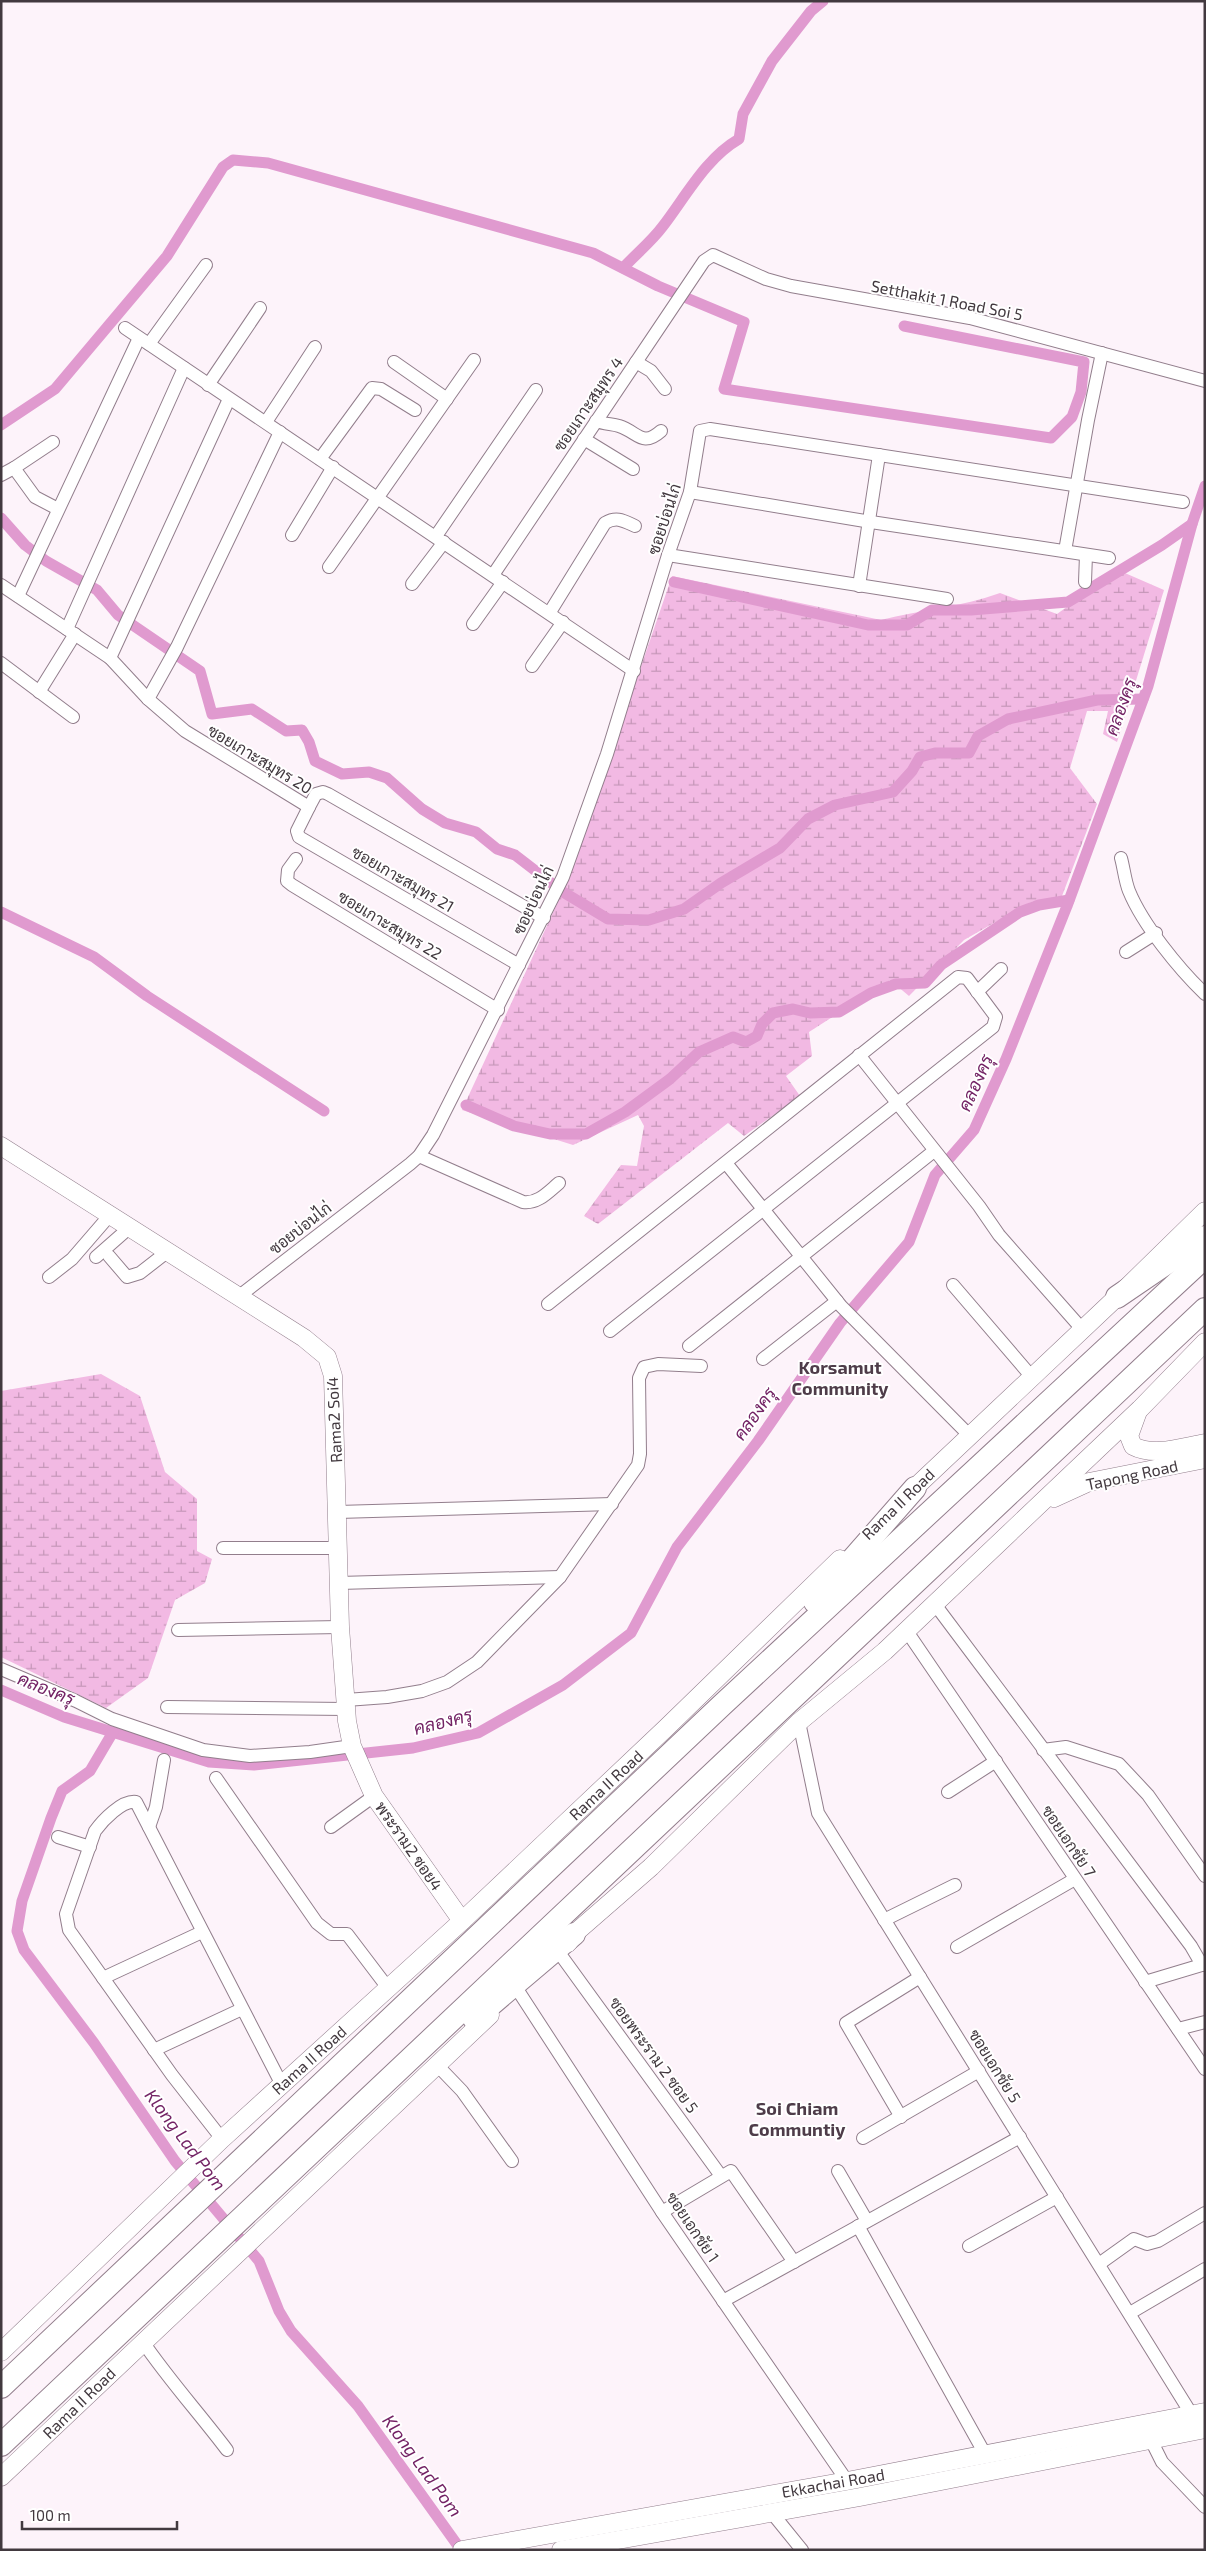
<svg xmlns="http://www.w3.org/2000/svg" width="1206" height="2551" viewBox="0 0 1206 2551" font-family="'Exo 2',Sarabun,sans-serif">
<style>
.wetland{fill:url(#wetland-marsh)}
.lines{fill:none;stroke-linecap:round;stroke-linejoin:round}
.canal{stroke:#e09acf;stroke-width:11}
.street-casing{stroke:#927e8c;stroke-width:14}
.secondary-casing{stroke:#927e8c;stroke-width:19}
.highway-casing{stroke:#927e8c;stroke-width:24}
.street{stroke:#fff;stroke-width:12}
.secondary{stroke:#fff;stroke-width:18}
.highway{stroke:#fff;stroke-width:22}
.labels{text-anchor:middle;stroke-width:4;stroke-linejoin:round;paint-order:stroke}
.street-label{font-size:16px;fill:#42393f;stroke:#fff}
.water-label{font-size:18px;font-style:italic;fill:#732365;stroke:#fff}
.neighbourhood-label{font-size:18px;font-weight:bold;fill:#4e3c49;stroke:#fff}
</style>
<defs>
<pattern id="wetland-marsh" width="20" height="14" patternUnits="userSpaceOnUse" patternTransform="scale(1.25)"><rect width="20" height="14" fill="#f2b9e3"/><path d="M1 5h8M5 5V1M11 12h8M15 12V8" fill="none" stroke="#c697b9"/></pattern>
</defs>
<rect width="100%" height="100%" fill="#fdf3fa"/>
<!-- wetland -->
<g class="wetland">
<path d="M 1118,570 L 1164,590 L 1117,742 L 1103,734 L 1108,711 L 1087,711 L 1070,768 L 1097,804 L 1062,896 L 1031,902 L 964,940 L 909,996 L 890,980 L 809,1032 L 812,1056 L 786,1076 L 800,1096 L 744,1136 L 728,1123 L 598,1224 L 584,1216 L 621,1165 L 637,1166 L 644,1126 L 638,1115 L 573,1145 L 462,1110 L 568,880 L 672,576 L 881,620 C 920,610 962,607 1000,593 L 1057,614 Z"/>
<path d="M 101,1374 L 140,1396 L 165,1472 L 197,1499 L 197,1551 L 212,1559 L 205,1583 L 175,1600 L 148,1678 L 106,1708 L 1,1657 L 1,1391 Z"/>
</g>
<g class="lines">
<!-- canal -->
<g class="canal">
<path d="M 623,268 C 636,254 652,241 663,226 C 686,196 706,158 739,139 L 743,114 L 772,61 L 811,11 L 823,1"/>
<path d="M 1,425 L 55,389 L 167,256 L 223,167 L 233,160 L 268,163 L 593,253 L 658,286 L 744,322 L 724,389 L 1051,438 L 1072,417 L 1081,392 L 1084,362 L 904,326"/>
<path d="M 1,518 L 25,545 L 46,561 L 97,590 L 118,615 L 200,671 L 212,714 L 252,709 L 286,731 L 302,730 L 309,742 L 315,761 L 342,774 L 369,772 L 387,778 L 422,809 L 445,823 L 476,832 L 497,849 L 515,855 L 563,892 L 608,919 L 649,920 L 684,909 L 721,883 L 780,848 L 808,819 L 835,805 L 893,792 L 912,771 L 920,757 L 935,753 L 969,753 L 978,736 L 1008,719 L 1097,700 L 1143,699"/>
<path d="M 674,582 L 868,625 L 907,625 L 932,610 L 971,610 L 1068,602 L 1162,545 L 1192,524"/>
<path d="M 1,912 L 94,957 L 147,996 L 324,1111"/>
<path d="M 466,1105 L 514,1126 L 550,1134 L 586,1134 L 625,1112 L 670,1079 L 699,1052 L 733,1037 L 746,1042 L 757,1036 L 762,1024 L 773,1013 L 793,1009 L 810,1013 L 839,1012 L 871,993 L 896,984 L 925,983 L 941,965 L 1020,912 L 1039,905 L 1069,900"/>
<path d="M 1,1690 L 64,1717 L 209,1762 L 254,1765 L 413,1748 L 478,1733 L 563,1685 L 631,1633 L 677,1547 L 758,1441 L 840,1323 L 909,1242 L 935,1175 L 974,1130 L 1006,1059 L 1067,906 L 1148,686 L 1192,524 L 1205,486"/>
<path d="M 113,1732 L 90,1771 L 62,1791 L 51,1818 L 22,1901 L 17,1931 L 24,1950 L 94,2043 L 175,2161 L 259,2261 L 279,2311 L 291,2331 L 358,2406 L 461,2550"/>
</g>
<!-- street casing -->
<g class="street-casing">
<g id="street">
<path d="M 125,328 L 634,671"/>
<path d="M 149,344 L 206,265"/>
<path d="M 394,362 L 447,399"/>
<path d="M 636,362 L 651,371 L 665,389"/>
<path d="M 208,385 L 260,308"/>
<path d="M 596,421 C 604,424 612,424 619,426 C 638,432 642,448 661,431"/>
<path d="M 266,422 L 315,347"/>
<path d="M 584,439 L 633,469"/>
<path d="M 320,459 L 372,388 L 381,389 L 415,410"/>
<path d="M 14,468 L 53,442"/>
<path d="M 1,475 L 14,468 L 35,497 L 58,509"/>
<path d="M 690,492 L 871,522 L 1109,558"/>
<path d="M 292,535 L 333,467"/>
<path d="M 436,536 L 536,390"/>
<path d="M 1065,551 L 1088,420 L 1102,353"/>
<path d="M 668,555 L 947,599"/>
<path d="M 329,567 L 474,360"/>
<path d="M 493,575 L 704,261 L 713,255 L 766,279 L 791,286 L 970,318 L 1205,381"/>
<path d="M 1085,582 L 1086,555"/>
<path d="M 412,584 L 444,542"/>
<path d="M 1,585 L 110,658 L 148,699 L 185,731 L 309,807 L 316,794 L 323,792 L 328,794 L 544,918"/>
<path d="M 859,586 L 879,455"/>
<path d="M 18,596 L 139,338"/>
<path d="M 550,612 L 605,523 C 617,516 624,521 635,526"/>
<path d="M 473,624 L 503,582"/>
<path d="M 67,629 L 184,368"/>
<path d="M 110,658 L 229,399"/>
<path d="M 1,663 L 73,717"/>
<path d="M 532,666 L 563,622"/>
<path d="M 39,692 L 75,634"/>
<path d="M 148,699 L 177,647 L 280,432"/>
<path d="M 309,807 L 297,831 L 299,837 L 519,965"/>
<path d="M 1121,858 C 1124,869 1125,881 1129,891 C 1143,925 1179,969 1205,994"/>
<path d="M 296,859 L 288,870 L 287,881 L 292,885 L 498,1010"/>
<path d="M 1126,952 L 1156,933"/>
<path d="M 977,992 L 1001,969"/>
<path d="M 859,1055 L 979,1206 L 999,1235 L 1082,1329"/>
<path d="M 419,1156 L 523,1202 C 538,1204 548,1192 559,1183"/>
<path d="M 726,1163 L 841,1306 L 969,1435"/>
<path d="M 109,1256 L 127,1277 L 140,1273 L 167,1252"/>
<path d="M 96,1257 L 129,1228"/>
<path d="M 49,1277 L 72,1259 L 110,1215"/>
<path d="M 953,1285 L 1031,1376"/>
<path d="M 238,1297 L 410,1164 L 419,1156 L 433,1135 L 563,877 L 607,754 L 668,555 L 690,492 L 700,431 L 710,429 L 1183,502"/>
<path d="M 548,1304 L 958,977 L 967,978 L 996,1017 L 993,1027 L 610,1331"/>
<path d="M 689,1346 L 934,1151"/>
<path d="M 763,1359 L 837,1301"/>
<path d="M 338,1512 L 612,1504"/>
<path d="M 223,1548 L 339,1548"/>
<path d="M 339,1583 L 560,1577"/>
<path d="M 934,1603 L 1191,1946 L 1202,1965"/>
<path d="M 178,1630 L 340,1627"/>
<path d="M 906,1630 L 1205,2069"/>
<path d="M 1,1669 L 76,1701 L 112,1719 L 203,1750 L 250,1756 L 310,1752 L 352,1746"/>
<path d="M 346,1700 L 387,1697 L 422,1691 L 447,1682 L 477,1662 L 560,1577 L 638,1465 L 640,1454 L 639,1378 L 644,1367 L 658,1364 L 701,1366"/>
<path d="M 167,1707 L 346,1709"/>
<path d="M 799,1722 L 818,1813 L 1192,2415"/>
<path d="M 1043,1750 L 1066,1747 L 1119,1764 L 1148,1795 L 1205,1876"/>
<path d="M 216,1778 L 317,1923 L 331,1934 L 347,1934 L 388,1988"/>
<path d="M 948,1792 L 996,1761"/>
<path d="M 149,1827 L 156,1807 L 164,1760"/>
<path d="M 331,1827 L 374,1796"/>
<path d="M 58,1837 L 90,1847"/>
<path d="M 884,1920 L 955,1885"/>
<path d="M 957,1947 L 1075,1879"/>
<path d="M 560,1954 L 721,2176"/>
<path d="M 103,1978 L 202,1932"/>
<path d="M 1145,1982 L 1205,1964"/>
<path d="M 517,1989 L 662,2212 L 847,2481"/>
<path d="M 1178,2029 L 1205,2022"/>
<path d="M 154,2050 L 242,2009"/>
<path d="M 436,2064 L 462,2091 L 512,2161"/>
<path d="M 901,2117 L 846,2023 L 920,1977"/>
<path d="M 863,2138 L 979,2071"/>
<path d="M 222,2139 L 172,2075 L 69,1930 L 66,1914 L 95,1831 C 103,1820 122,1800 136,1802 L 282,2085"/>
<path d="M 838,2171 L 867,2221"/>
<path d="M 662,2212 L 731,2171 L 794,2262"/>
<path d="M 858,2226 L 985,2454"/>
<path d="M 969,2246 L 1057,2197"/>
<path d="M 1099,2264 L 1134,2239 L 1147,2244 L 1158,2241 L 1205,2213"/>
<path d="M 723,2301 L 1020,2137"/>
<path d="M 1130,2313 L 1205,2269"/>
<path d="M 143,2342 C 169,2380 199,2413 227,2450"/>
<path d="M 1151,2440 L 1162,2462 L 1205,2507"/>
<path d="M 772,2513 L 802,2550"/>
</g>
</g>
<!-- secondary casing -->
<g class="secondary-casing">
<g id="secondary">
<path d="M 1,1146 L 304,1338 L 327,1357 L 333,1376 L 340,1627 L 347,1721 L 352,1746 L 374,1796 L 462,1921"/>
<path d="M 1137,1414 L 1129,1436 L 1133,1446 C 1154,1457 1182,1447 1205,1443"/>
<path d="M 906,1496 L 1117,1297 L 1205,1211"/>
<path d="M 1054,1498 L 1089,1482 L 1205,1459"/>
<path d="M 568,1943 L 574,1934 L 651,1867 L 799,1722 L 885,1651 L 1140,1409 L 1205,1342"/>
<path d="M 1,2352 L 222,2139 L 462,1921 L 666,1728 L 840,1559"/>
<path d="M 1,2477 L 490,2015"/>
<path d="M 462,2550 L 847,2481 L 1205,2412"/>
<path d="M 561,2550 L 860,2497 L 1205,2429"/>
</g>
</g>
<!-- highway casing -->
<g class="highway-casing">
<g id="highway">
<path d="M 1117,1297 L 1205,1237"/>
<path d="M 815,1602 L 915,1488"/>
<path d="M 474,2019 L 574,1934"/>
<path d="M 1,2387 L 722,1705 L 1205,1257"/>
<path d="M 1,2445 L 1205,1309"/>
</g>
</g>
<!-- street -->
<use href="#street" class="street"/>
<!-- secondary -->
<use href="#secondary" class="secondary"/>
<!-- highway -->
<use href="#highway" class="highway"/>
</g>
<g class="labels">
<!-- street labels -->
<g class="street-label">
<text transform="translate(947 300) rotate(11)" y="6">Setthakit 1 Road Soi 5</text>
<text transform="translate(588 404) rotate(-56)" y="6">ซอยเกาะสมุทร 4</text>
<text transform="translate(664 519) rotate(-72)" y="6">ซอยบ่อนไก่</text>
<text transform="translate(260 759) rotate(31)" y="6">ซอยเกาะสมุทร 20</text>
<text transform="translate(403 879) rotate(30)" y="6">ซอยเกาะสมุทร 21</text>
<text transform="translate(533 900) rotate(-65)" y="6">ซอยบ่อนไก่</text>
<text transform="translate(390 925) rotate(31)" y="6">ซอยเกาะสมุทร 22</text>
<text transform="translate(300 1228) rotate(-38)" y="6">ซอยบ่อนไก่</text>
<text transform="translate(334 1420) rotate(-93)" y="6">Rama2 Soi4</text>
<text transform="translate(1132 1475) rotate(-12)" y="6">Tapong Road</text>
<text transform="translate(898 1504) rotate(-44)" y="6">Rama II Road</text>
<text transform="translate(606 1785) rotate(-43)" y="6">Rama II Road</text>
<text transform="translate(1069 1841) rotate(56)" y="6">ซอยเอกชัย 7</text>
<text transform="translate(409 1846) rotate(55)" y="6">พระราม2 ซอย4</text>
<text transform="translate(654 2055) rotate(54)" y="6">ซอยพระราม 2 ซอย 5</text>
<text transform="translate(309 2060) rotate(-42)" y="6">Rama II Road</text>
<text transform="translate(995 2066) rotate(58)" y="6">ซอยเอกชัย 5</text>
<text transform="translate(693 2227) rotate(56)" y="6">ซอยเอกชัย 1</text>
<text transform="translate(79 2403) rotate(-44)" y="6">Rama II Road</text>
<text transform="translate(833 2483) rotate(-10)" y="6">Ekkachai Road</text>
</g>
<!-- water labels -->
<g class="water-label">
<text transform="translate(1121 707) rotate(-70)" y="6">คลองครุ</text>
<text transform="translate(976 1083) rotate(-66)" y="6">คลองครุ</text>
<text transform="translate(755 1414) rotate(-55)" y="6">คลองครุ</text>
<text transform="translate(46 1689) rotate(22)" y="6">คลองครุ</text>
<text transform="translate(443 1722) rotate(-14)" y="6">คลองครุ</text>
<text transform="translate(185 2140) rotate(53)" y="6">Klong Lad Pom</text>
<text transform="translate(422 2466) rotate(54)" y="6">Klong Lad Pom</text>
</g>
<!-- neighbourhood labels -->
<g class="neighbourhood-label">
<text x="840" y="1374">Korsamut<tspan x="840" dy="21">Community</tspan></text>
<text x="797" y="2115">Soi Chiam<tspan x="797" dy="21">Communtiy</tspan></text>
</g>
</g>
<!-- border -->
<rect width="1206" height="2551" fill="none" stroke="#42393f" stroke-width="5"/>
<!-- scale -->
<path d="M22 2521v8h155v-8" fill="none" stroke="#42393f" stroke-width="2.5"/>
<text x="30" y="2521" font-size="15" fill="#42393f" stroke="#ffffff" stroke-width="4" paint-order="stroke">100 m</text>
</svg>
